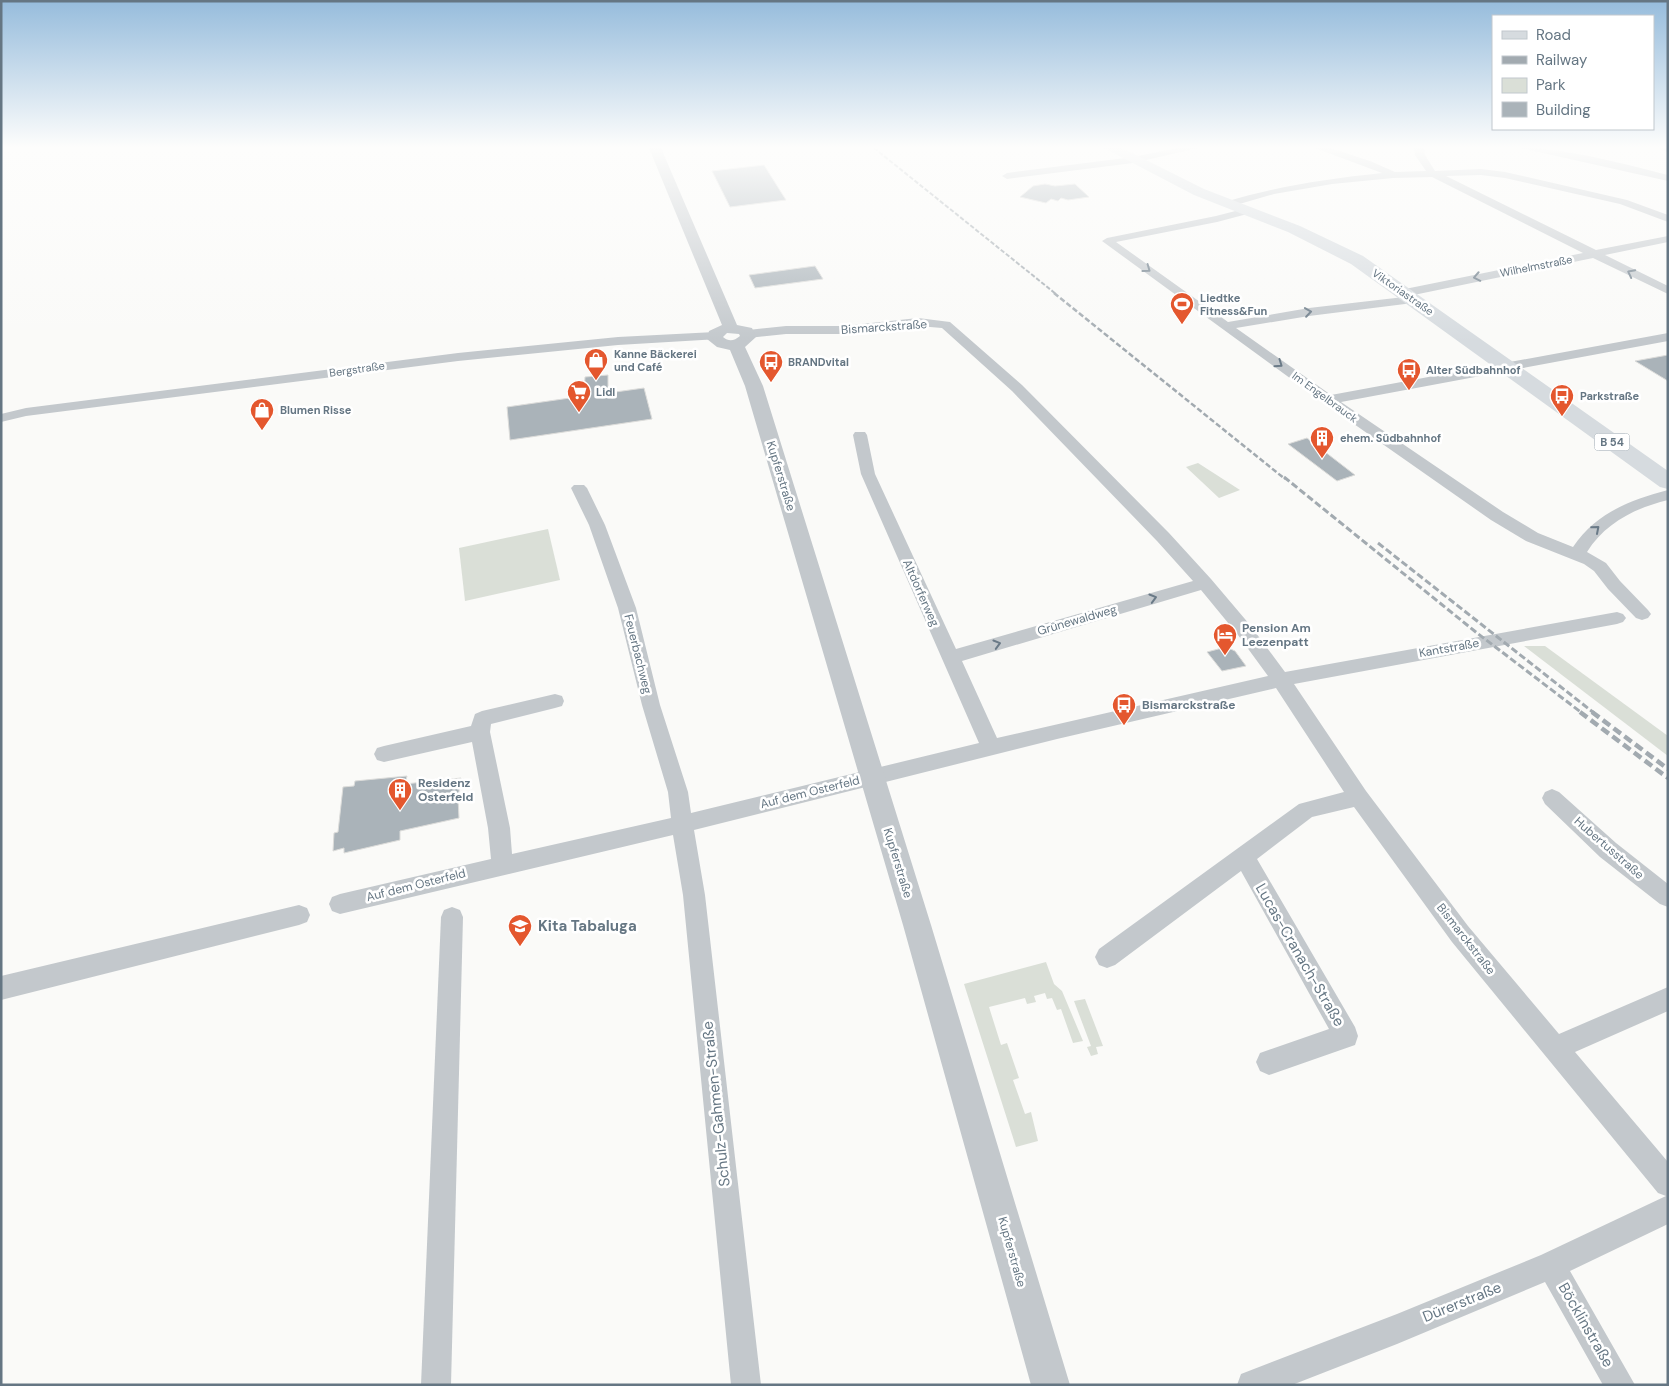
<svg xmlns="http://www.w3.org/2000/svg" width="1669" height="1386" viewBox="0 0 1669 1386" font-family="'DM Sans',sans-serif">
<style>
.green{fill:#dadfd7}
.building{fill:#aab3b9;stroke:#dcdcda}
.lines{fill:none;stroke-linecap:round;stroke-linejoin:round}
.minor{fill:#c3c8cc;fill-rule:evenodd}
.tertiary{fill:#c3c8cc;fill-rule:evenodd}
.primary{fill:#d6dbdf;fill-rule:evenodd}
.rail-far3{stroke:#a2aab0;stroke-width:2;stroke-dasharray:4.5 2;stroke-linecap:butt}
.rail-far2{stroke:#a2aab0;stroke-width:2.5;stroke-dasharray:5.5 2.5;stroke-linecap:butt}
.rail-far1{stroke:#a2aab0;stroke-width:3;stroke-dasharray:7 3;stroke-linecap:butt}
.rail{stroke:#a2aab0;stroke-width:4.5;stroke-dasharray:9 4.5;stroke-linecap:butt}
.oneway{stroke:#6a7a87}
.labels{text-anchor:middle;stroke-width:5;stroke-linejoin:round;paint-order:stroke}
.far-street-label{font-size:11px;fill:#657683;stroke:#fff}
.far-poi-label{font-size:11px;font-weight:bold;fill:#657683;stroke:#fff;text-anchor:start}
.shield{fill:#fff;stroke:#939fa8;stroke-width:1}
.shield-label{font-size:11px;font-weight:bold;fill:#657683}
.street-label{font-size:12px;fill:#657683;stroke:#fff}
.poi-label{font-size:12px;font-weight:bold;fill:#657683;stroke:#fff;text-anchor:start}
.near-poi-label{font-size:15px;font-weight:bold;fill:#657683;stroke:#fff;text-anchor:start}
.near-street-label{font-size:15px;fill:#657683;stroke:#fff}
</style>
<rect width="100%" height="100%" fill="#fafaf8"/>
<!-- green -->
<g class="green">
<path d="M 1198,463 L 1240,490 L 1219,498 L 1186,467 Z"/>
<path d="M 548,529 L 560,580 L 465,601 L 459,548 Z"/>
<path d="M 1524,646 L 1545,646 L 1668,736 L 1668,756 Z"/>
<path d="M 1046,962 L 1054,984 L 1062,991 L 1083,1041 L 1073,1043 L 1061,1009 L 1057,1010 L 1052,998 L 1047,999 L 1045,993 L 1034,996 L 1036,1002 L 1027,1004 L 1025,998 L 989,1007 L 1001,1045 L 1007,1043 L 1019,1078 L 1013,1080 L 1025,1114 L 1031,1112 L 1038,1141 L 1016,1147 L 964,984 Z"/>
<path d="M 1085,999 L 1103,1046 L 1096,1047 L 1098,1054 L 1091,1056 L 1087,1047 L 1091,1046 L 1074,1001 Z"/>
</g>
<!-- building -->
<g class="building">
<path d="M 764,165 L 786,200 L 730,207 L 712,171 Z"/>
<path d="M 1045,184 L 1055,186 L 1075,184 L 1089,197 L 1068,200 L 1061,198 L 1058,201 L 1051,199 L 1046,203 L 1020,197 L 1033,186 Z"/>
<path d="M 815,266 L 823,279 L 755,288 L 749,275 Z"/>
<path d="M 1668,355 L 1668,381 L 1635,361 Z"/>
<path d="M 608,375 L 608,393 L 644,388 L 652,419 L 510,440 L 507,407 L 584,396 L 585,377 Z"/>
<path d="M 1307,438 L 1355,475 L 1337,481 L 1288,444 Z"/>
<path d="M 1226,647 L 1235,651 L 1246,666 L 1222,671 L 1207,652 Z"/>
<path d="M 407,776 L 405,784 L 461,778 L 458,798 L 459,818 L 400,831 L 400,840 L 344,853 L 344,848 L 333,851 L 334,833 L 338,832 L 343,787 L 354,786 L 355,781 Z"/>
</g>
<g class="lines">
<!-- minor -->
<g class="minor">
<path d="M 1178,148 L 1198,148 L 1133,163 L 1007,179 L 1002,176 L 1007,173 L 1133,157 Z"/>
<path d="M 1315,148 L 1330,148 L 1370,161 L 1395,172 L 1426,171 L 1415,155 L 1414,148 L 1424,148 L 1425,155 L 1435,171 L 1481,169 L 1505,172 L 1627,200 L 1668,215 L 1668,222 L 1620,204 L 1505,178 L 1481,175 L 1446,176 L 1596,250 L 1668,236 L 1668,242 L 1605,255 L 1668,286 L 1668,294 L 1593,258 L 1404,297 L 1417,296 L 1419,299 L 1417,302 L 1413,303 L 1309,316 L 1236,328 L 1331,395 L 1668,333 L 1668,341 L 1341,402 L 1503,512 L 1538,533 L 1573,547 C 1596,513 1630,500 1668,490 L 1668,500 C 1635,508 1605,523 1587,552 L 1606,563 L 1620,581 L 1648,610 L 1651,614 L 1648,618 L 1642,620 L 1636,618 L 1608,589 L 1594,571 L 1584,564 L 1526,541 L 1491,520 L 1324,403 L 1102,241 L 1107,238 L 1216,216 L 1247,208 L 1251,209 L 1252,211 L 1251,213 L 1217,222 L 1116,242 L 1228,322 L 1309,308 L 1404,297 L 1398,293 L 1400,290 L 1583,253 L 1432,177 L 1393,178 L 1332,184 L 1274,194 L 1229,207 L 1224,204 L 1225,202 C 1279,186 1326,179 1382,173 Z"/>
<path d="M 1521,148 C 1566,148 1624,164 1668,175 L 1668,181 Z"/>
<path d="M 1660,148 L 1668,148 L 1668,152 L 1661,150 Z"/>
<path d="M 918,318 L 950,322 L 1022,385 L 1169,533 L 1211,579 L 1250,625 L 1285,672 L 1617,612 L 1623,614 L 1626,618 L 1623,622 L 1617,624 L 1294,684 L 1366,791 L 1468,926 L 1559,1034 L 1668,987 L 1668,1011 L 1575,1052 L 1668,1162 L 1668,1224 L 1570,1271 L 1635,1385 L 1603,1385 L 1545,1282 L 1397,1344 L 1292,1385 L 1237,1385 L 1241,1374 L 1397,1314 L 1541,1255 L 1666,1196 L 1658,1193 L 1452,942 L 1354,807 L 1312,817 L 1257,859 L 1355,1027 L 1358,1036 L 1355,1045 L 1269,1075 L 1260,1071 L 1256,1062 L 1260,1053 L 1329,1029 L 1241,871 L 1115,965 L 1107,968 L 1099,965 L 1095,957 L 1099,949 L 1299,804 L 1344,792 L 1276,688 L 1057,739 L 694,830 L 705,895 L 761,1385 L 731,1385 L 683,895 L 673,835 L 340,914 L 332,911 L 329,904 L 332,897 L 340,894 L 491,859 L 488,828 L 472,742 L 384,762 L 377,760 L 374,754 L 377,748 L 384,746 L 471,726 L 475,714 L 482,711 L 555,694 L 562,696 L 564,701 L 562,706 L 555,708 L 491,724 L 490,732 L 510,828 L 512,854 L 671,818 L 668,792 L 642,705 L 618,608 L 589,525 L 571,488 L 574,485 L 584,485 L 587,488 L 605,525 L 636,608 L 660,705 L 688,792 L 691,813 L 979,743 L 861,474 L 853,435 L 855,432 L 865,432 L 867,435 L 875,474 L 956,649 L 1193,581 L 1157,541 L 1012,391 L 942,328 L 918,326 L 843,334 L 786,334 L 748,338 L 742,334 L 748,330 L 786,326 L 843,326 ZM 1201,590 L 1238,635 L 1268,676 L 997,738 L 962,661 Z"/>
<path d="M 715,332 L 721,336 L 719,339 L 618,345 L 458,361 L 26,416 L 1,422 L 1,414 L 26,408 L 458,353 L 618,337 Z"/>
<path d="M 1552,789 L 1559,792 L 1616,843 L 1668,884 L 1668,907 L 1660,904 L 1600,857 L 1545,804 L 1542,798 L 1545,792 Z"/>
<path d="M 299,905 L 307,908 L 310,915 L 307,922 L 299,925 L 1,1000 L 1,976 Z"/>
<path d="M 452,907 L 460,910 L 463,917 L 451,1385 L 421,1385 L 441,917 L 444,910 Z"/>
</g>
<!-- tertiary -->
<path class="tertiary" d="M 649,148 L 661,148 L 737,325 L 752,328 L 756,337 L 745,347 L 763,386 L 931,925 L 1070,1385 L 1031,1385 L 903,925 L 745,386 L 730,350 L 717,347 L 707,339 L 709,331 L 722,325 ZM 727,333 L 739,334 L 740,336 C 734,341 729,342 723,337 Z"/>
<!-- primary -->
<path class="primary" d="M 1104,148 L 1122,148 L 1204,189 L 1300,226 L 1363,256 L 1668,471 L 1668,489 L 1660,487 L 1351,264 L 1288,232 L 1194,195 Z"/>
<!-- rail-far3 -->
<path class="rail-far3" d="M 874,148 L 1056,294"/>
<!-- rail-far2 -->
<path class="rail-far2" d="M 1054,293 L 1285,479"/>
<!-- rail-far1 -->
<g class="rail-far1">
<path d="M 1284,477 L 1477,633 L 1582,713"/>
<path d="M 1378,543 L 1594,713"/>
</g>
<!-- rail -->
<g class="rail">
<path d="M 1580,712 L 1668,778"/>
<path d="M 1592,712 L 1668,769"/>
</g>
</g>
<!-- one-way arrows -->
<defs><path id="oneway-chevron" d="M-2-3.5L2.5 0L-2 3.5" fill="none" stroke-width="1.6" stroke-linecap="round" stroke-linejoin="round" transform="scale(1.25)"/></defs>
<g class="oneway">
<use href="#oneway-chevron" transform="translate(1147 269) rotate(36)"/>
<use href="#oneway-chevron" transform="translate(1631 273) rotate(-153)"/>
<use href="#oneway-chevron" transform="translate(1477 277) rotate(169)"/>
<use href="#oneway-chevron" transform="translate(1308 312) rotate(-8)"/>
<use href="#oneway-chevron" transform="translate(1279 364) rotate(35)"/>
<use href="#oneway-chevron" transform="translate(1596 529) rotate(-41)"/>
<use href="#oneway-chevron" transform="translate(1153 598) rotate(-16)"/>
<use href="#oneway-chevron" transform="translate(997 644) rotate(-16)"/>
</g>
<!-- sky -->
<linearGradient id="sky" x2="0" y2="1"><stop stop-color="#96bcdc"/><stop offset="0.43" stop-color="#fdfdfc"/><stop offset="1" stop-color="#fdfdfc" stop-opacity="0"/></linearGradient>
<rect width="1669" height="342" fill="url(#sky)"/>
<!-- icons -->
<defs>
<g id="stadium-pin" transform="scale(1.25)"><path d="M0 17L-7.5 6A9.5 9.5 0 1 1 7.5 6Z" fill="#e4572e" stroke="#fff"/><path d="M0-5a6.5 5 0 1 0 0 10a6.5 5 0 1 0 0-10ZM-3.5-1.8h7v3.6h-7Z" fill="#fff"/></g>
<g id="shop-pin" transform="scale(1.25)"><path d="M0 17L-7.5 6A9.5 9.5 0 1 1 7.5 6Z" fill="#e4572e" stroke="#fff"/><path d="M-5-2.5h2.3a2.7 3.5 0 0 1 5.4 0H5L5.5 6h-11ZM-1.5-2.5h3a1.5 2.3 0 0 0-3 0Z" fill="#fff"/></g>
<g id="bus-pin" transform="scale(1.25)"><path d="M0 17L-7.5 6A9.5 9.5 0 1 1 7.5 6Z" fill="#e4572e" stroke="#fff"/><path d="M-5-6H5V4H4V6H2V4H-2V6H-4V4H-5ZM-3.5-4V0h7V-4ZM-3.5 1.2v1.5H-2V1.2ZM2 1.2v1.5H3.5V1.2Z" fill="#fff"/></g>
<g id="supermarket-pin" transform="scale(1.25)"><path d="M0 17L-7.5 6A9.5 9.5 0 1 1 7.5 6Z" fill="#e4572e" stroke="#fff"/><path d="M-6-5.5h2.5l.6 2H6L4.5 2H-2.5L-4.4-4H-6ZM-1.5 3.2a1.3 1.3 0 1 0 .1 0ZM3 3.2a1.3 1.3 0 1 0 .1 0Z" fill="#fff"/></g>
<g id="building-pin" transform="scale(1.25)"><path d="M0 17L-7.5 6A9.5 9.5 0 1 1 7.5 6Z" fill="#e4572e" stroke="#fff"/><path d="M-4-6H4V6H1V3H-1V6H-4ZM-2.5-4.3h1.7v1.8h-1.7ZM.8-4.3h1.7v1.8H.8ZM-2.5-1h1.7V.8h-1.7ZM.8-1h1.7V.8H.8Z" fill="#fff"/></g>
<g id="hotel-pin" transform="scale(1.25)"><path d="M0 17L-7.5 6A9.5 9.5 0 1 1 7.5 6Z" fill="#e4572e" stroke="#fff"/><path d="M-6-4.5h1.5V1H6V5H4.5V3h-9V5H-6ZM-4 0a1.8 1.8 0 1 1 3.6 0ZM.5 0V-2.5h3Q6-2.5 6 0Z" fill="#fff"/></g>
<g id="school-pin" transform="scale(1.25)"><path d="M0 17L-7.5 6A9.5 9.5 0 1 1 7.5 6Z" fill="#e4572e" stroke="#fff"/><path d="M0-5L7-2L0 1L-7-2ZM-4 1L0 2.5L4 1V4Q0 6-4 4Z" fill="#fff"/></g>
</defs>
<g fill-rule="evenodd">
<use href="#stadium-pin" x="1182" y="304"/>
<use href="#shop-pin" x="596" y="360"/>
<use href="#bus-pin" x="771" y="362"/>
<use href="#bus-pin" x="1409" y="370"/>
<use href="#supermarket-pin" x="579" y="392"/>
<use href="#bus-pin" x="1562" y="396"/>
<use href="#shop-pin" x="262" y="410"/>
<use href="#building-pin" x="1322" y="438"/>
<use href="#hotel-pin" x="1225" y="635"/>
<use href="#bus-pin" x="1124" y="705"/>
<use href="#building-pin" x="400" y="790"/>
<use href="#school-pin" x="520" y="926"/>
</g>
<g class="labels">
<!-- far-street labels -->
<g class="far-street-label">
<text transform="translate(1536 266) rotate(-11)" y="4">Wilhelmstraße</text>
<text transform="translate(1403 292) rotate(35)" y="4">Viktoriastraße</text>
<text transform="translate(357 369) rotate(-8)" y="4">Bergstraße</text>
<text transform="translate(1325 397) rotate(36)" y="4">Im Engelbrauck</text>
</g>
<!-- far-poi labels -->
<g class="far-poi-label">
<text x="1200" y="302">Liedtke<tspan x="1200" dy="13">Fitness&amp;Fun</tspan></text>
<text x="614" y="358">Kanne Bäckerei<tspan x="614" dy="13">und Café</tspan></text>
<text x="788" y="366">BRANDvital</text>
<text x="1426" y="374">Alter Südbahnhof</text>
<text x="596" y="396">Lidl</text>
<text x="1580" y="400">Parkstraße</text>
<text x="280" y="414">Blumen Risse</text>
<text x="1340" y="442">ehem. Südbahnhof</text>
</g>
<!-- shield labels -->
<rect class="shield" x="1594.5" y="433.5" width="35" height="17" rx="4"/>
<g class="shield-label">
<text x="1612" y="446">B 54</text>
</g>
<!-- street labels -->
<g class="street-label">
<text transform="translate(884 327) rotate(-4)" y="4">Bismarckstraße</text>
<text transform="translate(781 476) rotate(73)" y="4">Kupferstraße</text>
<text transform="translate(921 593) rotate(66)" y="4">Altdorferweg</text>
<text transform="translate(1077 620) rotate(-16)" y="4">Grünewaldweg</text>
<text transform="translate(1449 648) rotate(-10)" y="4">Kantstraße</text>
<text transform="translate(638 654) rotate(76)" y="4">Feuerbachweg</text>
<text transform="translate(810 792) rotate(-14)" y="4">Auf dem Osterfeld</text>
<text transform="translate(1609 848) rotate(41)" y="4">Hubertusstraße</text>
<text transform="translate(898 863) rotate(73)" y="4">Kupferstraße</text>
<text transform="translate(416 885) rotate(-14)" y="4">Auf dem Osterfeld</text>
<text transform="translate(1466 939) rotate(52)" y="4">Bismarckstraße</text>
<text transform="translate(1012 1252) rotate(74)" y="4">Kupferstraße</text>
</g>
<!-- poi labels -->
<g class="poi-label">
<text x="1242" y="632">Pension Am<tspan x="1242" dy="14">Leezenpatt</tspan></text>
<text x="1142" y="709">Bismarckstraße</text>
<text x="418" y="787">Residenz<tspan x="418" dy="14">Osterfeld</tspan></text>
</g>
<!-- near-poi labels -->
<g class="near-poi-label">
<text x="538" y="931">Kita Tabaluga</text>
</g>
<!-- near-street labels -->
<g class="near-street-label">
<text transform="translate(1300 955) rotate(60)" y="5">Lucas-Cranach-Straße</text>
<text transform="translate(716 1104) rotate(-96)" y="5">Schulz-Gahmen-Straße</text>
<text transform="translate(1462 1302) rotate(-22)" y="5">Dürerstraße</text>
<text transform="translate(1586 1325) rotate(60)" y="5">Böcklinstraße</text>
</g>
</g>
<!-- border -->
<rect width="1669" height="1386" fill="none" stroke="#657683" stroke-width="5"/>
<!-- legend -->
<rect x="1492" y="15" width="162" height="115" fill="#ffffff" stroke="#c1c8cd"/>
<rect x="1502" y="31" width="25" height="8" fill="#d6dbdf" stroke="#c1c8cd"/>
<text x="1536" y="40" font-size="15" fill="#657683">Road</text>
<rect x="1502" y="56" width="25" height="8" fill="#a2aab0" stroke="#c1c8cd"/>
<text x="1536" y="65" font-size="15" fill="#657683">Railway</text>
<rect x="1502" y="78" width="25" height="15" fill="#dadfd7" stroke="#c1c8cd"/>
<text x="1536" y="90" font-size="15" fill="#657683">Park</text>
<rect x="1502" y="102" width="25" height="15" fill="#aab3b9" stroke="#c1c8cd"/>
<text x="1536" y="115" font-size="15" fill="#657683">Building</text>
</svg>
